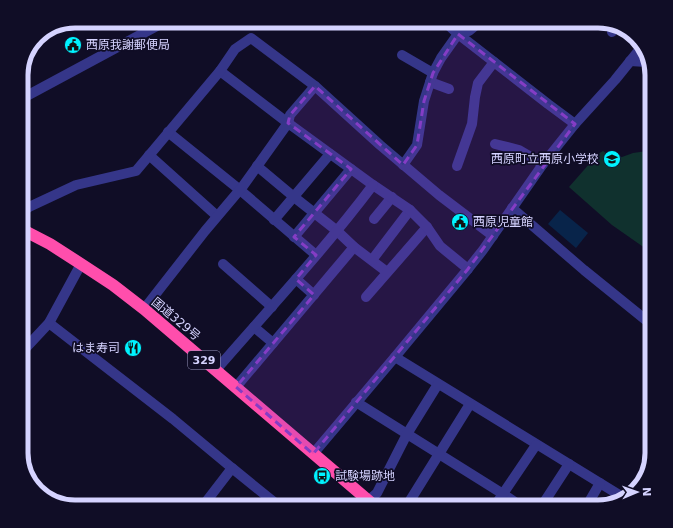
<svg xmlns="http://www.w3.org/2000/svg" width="673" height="528" viewBox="0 0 673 528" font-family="'DejaVu Sans','Noto Sans JP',sans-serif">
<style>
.green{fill:#10312e}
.water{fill:#08244a}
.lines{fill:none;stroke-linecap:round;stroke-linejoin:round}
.street{stroke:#353689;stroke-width:10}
.highway{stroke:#ff4eac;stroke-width:12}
.marked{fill:#843dc5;fill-opacity:0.2;stroke:#843dc5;stroke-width:3;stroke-dasharray:8 5;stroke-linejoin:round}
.labels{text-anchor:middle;stroke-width:3.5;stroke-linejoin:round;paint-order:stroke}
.shield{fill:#100d26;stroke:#9a98be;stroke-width:1}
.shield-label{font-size:11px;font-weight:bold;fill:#d5d3ff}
.poi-label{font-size:12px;fill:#d5d3ff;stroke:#100d26;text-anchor:start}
.street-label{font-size:12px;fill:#d5d3ff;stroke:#100d26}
.rim{fill:none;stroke:#d5d3ff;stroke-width:5}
</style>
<rect width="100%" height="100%" fill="#100d26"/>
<!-- green -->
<path class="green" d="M 603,151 L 614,158 L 622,157 L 633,153 L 647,151 L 652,152 L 652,253 L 612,225 L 569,187 L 598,154 Z"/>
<!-- water -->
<path class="water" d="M 560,210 L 588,233 L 576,248 L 548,224 Z"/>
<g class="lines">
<!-- street -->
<g class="street">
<path d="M 444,21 L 458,34 L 548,104 L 575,124"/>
<path d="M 612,32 L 614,27"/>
<path d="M 402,55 L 433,73"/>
<path d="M 630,61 L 646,62"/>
<path d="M 220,71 L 288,123 L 290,115 L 315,86"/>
<path d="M 430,82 L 449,89"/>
<path d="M 21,99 L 166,21"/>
<path d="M 168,132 L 240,190 L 316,255"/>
<path d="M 495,144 L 519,150 L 543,164"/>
<path d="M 149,155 L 217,216"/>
<path d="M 403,165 L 417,145 L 424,101 L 433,73 L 441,58 L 458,34 L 469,31 L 481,21"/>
<path d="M 257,166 L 294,197 L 336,230 L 354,247 L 387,272"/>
<path d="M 457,166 L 472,124 L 475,97 L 478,83 L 494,62"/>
<path d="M 512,208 L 584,270 L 652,325"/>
<path d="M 21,213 L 29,207 L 76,185 L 136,171 L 220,71 L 235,49 L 251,38 L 315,86 L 380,145 L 439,195 L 493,236"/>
<path d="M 374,219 L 392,197"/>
<path d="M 274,220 L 330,154"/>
<path d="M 294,237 L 351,169"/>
<path d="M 372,260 L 410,210"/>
<path d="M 223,264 L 272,307"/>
<path d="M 296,279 L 314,295"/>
<path d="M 366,297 L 427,227"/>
<path d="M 144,309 L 205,231 L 243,186 L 288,123 L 373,185 L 410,210 L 427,227 L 440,246 L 468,269"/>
<path d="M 49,323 L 173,419 L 232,468"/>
<path d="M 254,327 L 273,343"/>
<path d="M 21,353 L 49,323 L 81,264"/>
<path d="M 395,357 L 621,496"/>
<path d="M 216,370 C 269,309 324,250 373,185"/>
<path d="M 236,387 L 354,247"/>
<path d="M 356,402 L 503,494 L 522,507"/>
<path d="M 313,454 L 395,357 L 468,269 L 483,250 L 543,164 L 575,124 L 615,80 L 640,49"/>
<path d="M 638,489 L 640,486"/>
<path d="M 202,507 L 232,468 L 280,507"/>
<path d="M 361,507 L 377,493 L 407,434 L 438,384"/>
<path d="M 406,507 L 470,404"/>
<path d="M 494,507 L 536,445"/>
<path d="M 541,507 L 569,464"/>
<path d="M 586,507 L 600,483"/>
</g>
<!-- highway -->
<path class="highway" d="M 21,229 L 50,244 L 81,264 L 113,285 L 144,309 L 376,507"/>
</g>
<!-- marked area -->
<path class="marked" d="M 458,34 L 575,124 L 468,269 L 313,454 L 236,387 L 314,295 L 296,279 L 316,255 L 294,237 L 351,169 L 288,123 L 290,115 L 315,86 L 403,165 L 417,145 L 424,101 L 433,73 Z"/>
<!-- icons -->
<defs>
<g id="civic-disc" transform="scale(0.9)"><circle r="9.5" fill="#00f2fe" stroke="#100d26"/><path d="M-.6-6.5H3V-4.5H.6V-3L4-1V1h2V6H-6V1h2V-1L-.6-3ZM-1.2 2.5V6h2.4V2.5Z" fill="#111"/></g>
<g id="school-disc" transform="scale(0.9)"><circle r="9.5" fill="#00f2fe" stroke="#100d26"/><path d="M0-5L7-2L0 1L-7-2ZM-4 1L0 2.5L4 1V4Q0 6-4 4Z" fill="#111"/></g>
<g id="restaurant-disc" transform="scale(0.9)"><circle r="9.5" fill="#00f2fe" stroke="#100d26"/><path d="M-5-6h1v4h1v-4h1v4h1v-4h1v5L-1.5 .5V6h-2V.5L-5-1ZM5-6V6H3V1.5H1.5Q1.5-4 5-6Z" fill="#111"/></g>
<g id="bus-disc" transform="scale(0.9)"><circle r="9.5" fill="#00f2fe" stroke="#100d26"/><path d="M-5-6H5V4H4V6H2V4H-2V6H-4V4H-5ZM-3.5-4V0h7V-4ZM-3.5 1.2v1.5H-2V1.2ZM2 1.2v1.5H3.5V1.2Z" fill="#111"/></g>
</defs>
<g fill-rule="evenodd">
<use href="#civic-disc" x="73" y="45"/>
<use href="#school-disc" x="612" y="159"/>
<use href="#civic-disc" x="460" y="222"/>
<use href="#restaurant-disc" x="133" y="348"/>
<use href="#bus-disc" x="322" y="476"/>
</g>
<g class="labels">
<!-- shield labels -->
<rect class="shield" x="188" y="351" width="32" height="18" rx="3"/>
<g class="shield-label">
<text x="204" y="364">329</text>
</g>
<!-- poi labels -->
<g class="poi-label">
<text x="86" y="49">西原我謝郵便局</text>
<text x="599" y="163" text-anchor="end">西原町立西原小学校</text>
<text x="473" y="226">西原児童館</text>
<text x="120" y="352" text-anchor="end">はま寿司</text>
<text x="335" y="480">試験場跡地</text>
</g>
<!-- street labels -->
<g class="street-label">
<text transform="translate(176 319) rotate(40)" y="4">国道329号</text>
</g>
</g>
<!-- crop -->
<path d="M0 0H673V528H0ZM75 28H598A47 47 0 0 1 645 75V453A47 47 0 0 1 598 500H75A47 47 0 0 1 28 453V75A47 47 0 0 1 75 28Z" fill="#100d26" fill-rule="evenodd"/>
<path class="rim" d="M75 28H598A47 47 0 0 1 645 75V453A47 47 0 0 1 598 500H75A47 47 0 0 1 28 453V75A47 47 0 0 1 75 28Z"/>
<!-- north arrow -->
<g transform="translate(637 492) rotate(88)" stroke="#100d26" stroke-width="3" paint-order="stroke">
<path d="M0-3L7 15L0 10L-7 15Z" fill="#d5d3ff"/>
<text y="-6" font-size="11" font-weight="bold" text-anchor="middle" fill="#d5d3ff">N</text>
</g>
</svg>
